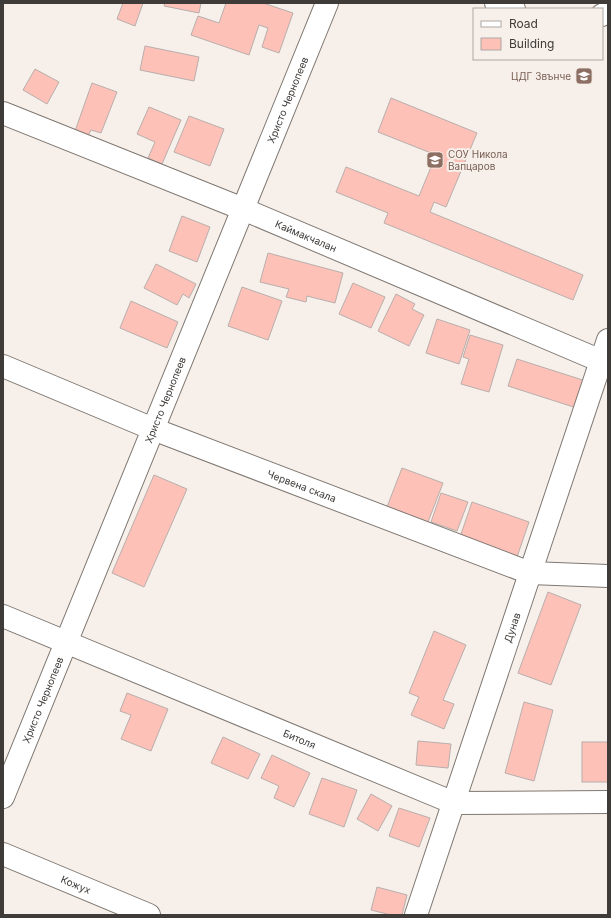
<svg xmlns="http://www.w3.org/2000/svg" width="611" height="918" viewBox="0 0 611 918" font-family="Inter,sans-serif">
<style>
.building{fill:#fec1b8;stroke:#b8aeac}
.lines{fill:none;stroke-linecap:round;stroke-linejoin:round}
.minor-casing{stroke:#7f7872;stroke-width:24}
.minor{stroke:#fff;stroke-width:22}
.labels{text-anchor:middle;stroke-width:4;stroke-linejoin:round;paint-order:stroke}
.education-label{font-size:10px;fill:#785e54;stroke:#f7efe9;text-anchor:end}
.street-label{font-size:10px;fill:#3e3b39;stroke:#f7efe9}
</style>
<rect width="100%" height="100%" fill="#f7efe9"/>
<!-- building -->
<g class="building">
<path d="M 123,3 L 143,3 L 135,26 L 117,19 Z"/>
<path d="M 165,3 L 201,3 L 199,13 L 164,6 Z"/>
<path d="M 226,3 L 263,3 L 293,13 L 279,53 L 262,47 L 268,28 L 259,25 L 249,55 L 191,35 L 198,16 L 219,23 Z"/>
<path d="M 145,46 L 199,57 L 194,81 L 140,70 Z"/>
<path d="M 35,69 L 59,82 L 47,104 L 23,90 Z"/>
<path d="M 92,83 L 117,92 L 101,133 L 91,130 L 88,136 L 75,131 Z"/>
<path d="M 391,98 L 477,133 L 446,207 L 434,202 L 430,212 L 583,275 L 573,300 L 384,223 L 388,213 L 336,192 L 346,167 L 419,196 L 436,155 L 378,132 Z"/>
<path d="M 149,107 L 181,120 L 162,164 L 148,158 L 155,142 L 137,134 Z"/>
<path d="M 189,116 L 224,129 L 210,166 L 174,152 Z"/>
<path d="M 182,216 L 210,227 L 197,262 L 169,251 Z"/>
<path d="M 268,253 L 343,273 L 335,303 L 307,296 L 306,302 L 286,297 L 289,289 L 260,282 Z"/>
<path d="M 156,264 L 196,284 L 189,298 L 183,294 L 177,305 L 144,288 Z"/>
<path d="M 353,283 L 385,297 L 371,328 L 339,314 Z"/>
<path d="M 242,287 L 282,301 L 268,340 L 228,326 Z"/>
<path d="M 396,294 L 415,304 L 412,309 L 424,315 L 409,346 L 378,331 Z"/>
<path d="M 131,301 L 178,322 L 167,348 L 120,328 Z"/>
<path d="M 437,319 L 470,330 L 459,364 L 426,353 Z"/>
<path d="M 470,335 L 503,345 L 489,392 L 461,384 L 469,359 L 463,357 Z"/>
<path d="M 517,359 L 592,383 L 583,410 L 508,386 Z"/>
<path d="M 402,468 L 443,483 L 428,522 L 387,507 Z"/>
<path d="M 154,475 L 187,489 L 144,587 L 112,573 Z"/>
<path d="M 441,493 L 468,502 L 457,531 L 431,522 Z"/>
<path d="M 472,502 L 529,522 L 517,557 L 460,537 Z"/>
<path d="M 548,592 L 581,605 L 551,685 L 518,673 Z"/>
<path d="M 434,631 L 466,645 L 443,700 L 454,704 L 444,729 L 411,715 L 419,697 L 409,693 Z"/>
<path d="M 127,693 L 168,709 L 151,751 L 121,739 L 131,715 L 120,711 Z"/>
<path d="M 524,702 L 553,710 L 534,781 L 505,773 Z"/>
<path d="M 223,737 L 260,754 L 248,779 L 211,763 Z"/>
<path d="M 418,741 L 451,744 L 448,768 L 416,765 Z"/>
<rect x="582" y="742" width="26" height="40"/>
<path d="M 272,755 L 310,773 L 294,807 L 274,798 L 279,786 L 261,778 Z"/>
<path d="M 322,778 L 357,790 L 344,827 L 309,814 Z"/>
<path d="M 371,794 L 392,806 L 378,831 L 357,819 Z"/>
<path d="M 399,808 L 430,818 L 419,847 L 389,836 Z"/>
<path d="M 377,887 L 407,895 L 402,915 L 391,915 L 371,910 Z"/>
</g>
<g class="lines">
<!-- minor casing -->
<g class="minor-casing">
<g id="minor">
<path d="M 496,3 L 514,9"/>
<path d="M 602,15 L 608,12"/>
<path id="s1" d="M 3,113 L 243,209 L 601,361 L 608,361"/>
<path id="s2" d="M 3,366 L 153,429 L 530,573 L 608,576"/>
<path id="s3" d="M 3,616 L 454,803 L 608,802"/>
<path id="s4" d="M 3,797 L 327,3"/>
<path id="s5" d="M 3,854 L 149,915"/>
<path id="s6" d="M 416,915 L 608,340"/>
</g>
</g>
<!-- minor -->
<use href="#minor" class="minor"/>
</g>
<!-- icons -->
<defs>
<g id="school-square" transform="scale(0.9)"><rect x="-9" y="-9" width="18" height="18" rx="4" fill="#8d6e63" stroke="#f7efe9"/><path d="M0-5L7-2L0 1L-7-2ZM-4 1L0 2.5L4 1V4Q0 6-4 4Z" fill="#fff"/></g>
</defs>
<g fill-rule="evenodd">
<use href="#school-square" x="584" y="76"/>
<use href="#school-square" x="435" y="160"/>
</g>
<g class="labels">
<!-- education labels -->
<g class="education-label">
<text x="571" y="80">ЦДГ Звънче</text>
<text x="448" y="158" text-anchor="start">СОУ Никола<tspan x="448" dy="12">Вапцаров</tspan></text>
</g>
<!-- street labels -->
<g class="street-label">
<text dy="4" stroke="none"><textPath href="#s4" startOffset="753">Христо Чернопеев</textPath></text>
<text dy="4" stroke="none"><textPath href="#s1" startOffset="327">Каймакчалан</textPath></text>
<text dy="4" stroke="none"><textPath href="#s4" startOffset="429">Христо Чернопеев</textPath></text>
<text dy="4" stroke="none"><textPath href="#s2" startOffset="322">Червена скала</textPath></text>
<text dy="4" stroke="none"><textPath href="#s6" startOffset="303">Дунав</textPath></text>
<text dy="4" stroke="none"><textPath href="#s4" startOffset="105">Христо Чернопеев</textPath></text>
<text dy="4" stroke="none"><textPath href="#s3" startOffset="321">Битоля</textPath></text>
<text dy="4" stroke="none"><textPath href="#s5" startOffset="79">Кожух</textPath></text>
</g>
</g>
<!-- border -->
<rect width="611" height="918" fill="none" stroke="#3e3b39" stroke-width="8"/>
<!-- legend -->
<rect x="473" y="8" width="130" height="52" fill="#f7efe9" stroke="#ada7a3"/>
<rect x="481" y="21" width="20" height="6" fill="#ffffff" stroke="#ada7a3"/>
<text x="509" y="28" font-size="12" fill="#3e3b39">Road</text>
<rect x="481" y="38" width="20" height="12" fill="#fec1b8" stroke="#ada7a3"/>
<text x="509" y="48" font-size="12" fill="#3e3b39">Building</text>
</svg>
